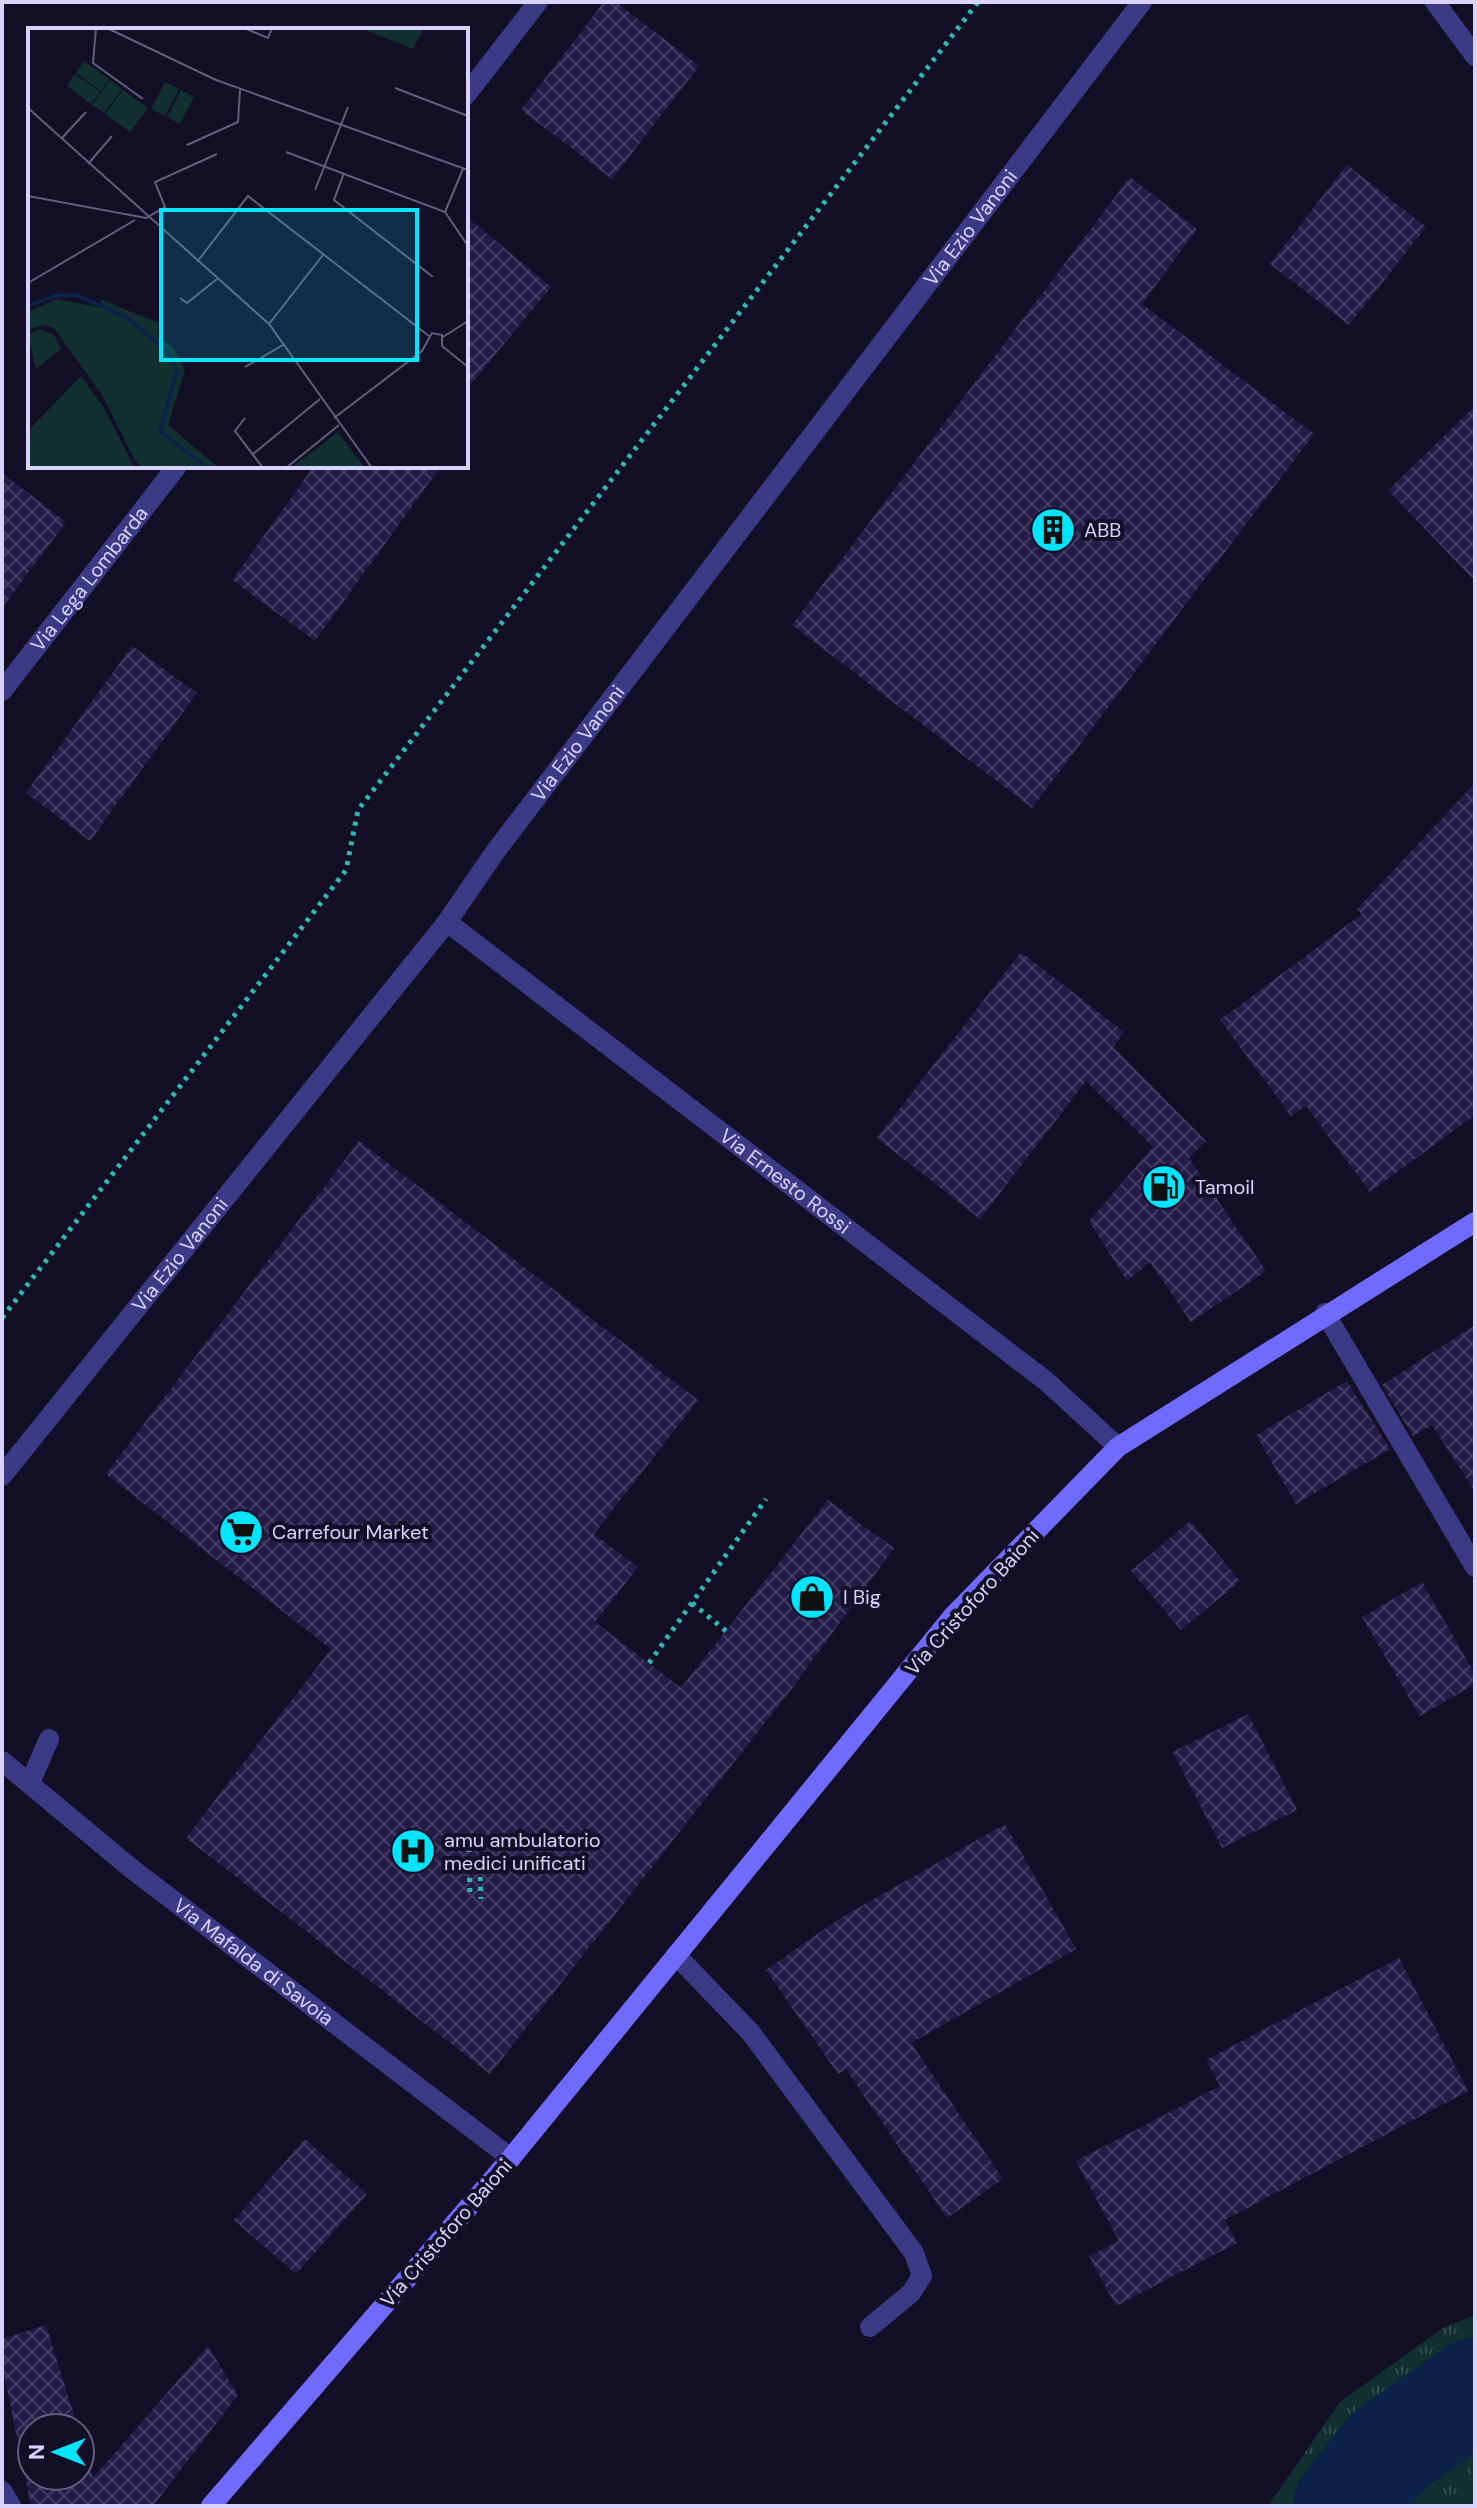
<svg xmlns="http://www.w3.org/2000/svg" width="1477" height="2508" viewBox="0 0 1477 2508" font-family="'DM Sans',sans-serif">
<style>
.grass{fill:url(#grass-tufts)}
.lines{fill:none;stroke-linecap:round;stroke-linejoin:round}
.river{stroke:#0c2248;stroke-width:104}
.building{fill:url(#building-cross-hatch)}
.path{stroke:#2fb8b0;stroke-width:5;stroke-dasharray:4 6;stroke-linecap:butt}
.lane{stroke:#3d3a85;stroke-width:20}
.street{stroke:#3d3a85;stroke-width:20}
.secondary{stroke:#6f6bff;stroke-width:20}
.labels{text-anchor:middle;stroke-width:8;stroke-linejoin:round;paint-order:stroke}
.street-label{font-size:20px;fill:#d9d4ff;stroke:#130f26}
.poi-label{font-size:20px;fill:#d9d4ff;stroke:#130f26;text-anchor:start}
.inset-river{fill:none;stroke:#0c2248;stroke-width:4}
.inset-road{fill:none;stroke:#625e7d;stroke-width:2}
.view{fill:#00e5ff;fill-opacity:0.15;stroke:#00e5ff;stroke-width:4}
.inset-edge{fill:none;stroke:#d9d4ff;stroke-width:4}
</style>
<defs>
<pattern id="grass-tufts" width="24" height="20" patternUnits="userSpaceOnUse" patternTransform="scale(2)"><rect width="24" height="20" fill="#12302f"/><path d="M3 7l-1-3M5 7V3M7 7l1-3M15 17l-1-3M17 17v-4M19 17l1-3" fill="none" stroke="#344d4e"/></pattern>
<pattern id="building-cross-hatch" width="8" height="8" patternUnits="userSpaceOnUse" patternTransform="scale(2)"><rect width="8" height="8" fill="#241b47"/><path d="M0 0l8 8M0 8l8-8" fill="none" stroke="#433b63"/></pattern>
</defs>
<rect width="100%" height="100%" fill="#130f26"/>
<!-- grass -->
<path class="grass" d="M 1475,2315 L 1475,2506 L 1268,2506 L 1340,2402 L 1443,2328 Z"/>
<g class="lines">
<!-- river -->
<path class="river" d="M 1345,2506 L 1388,2451 L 1475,2390"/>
</g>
<!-- building -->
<g class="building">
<path d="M 604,2 L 616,2 L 699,66 L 612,179 L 521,110 Z"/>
<path d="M 1347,165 L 1426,227 L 1349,325 L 1270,264 Z"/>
<path d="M 1130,177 L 1197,229 L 1142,304 L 1314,434 L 1032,808 L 792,625 Z"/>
<path d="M 466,216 L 551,287 L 466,390 Z"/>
<path d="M 1475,406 L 1475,581 L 1388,490 Z"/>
<path d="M 314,466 L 441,466 L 315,641 L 232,580 Z"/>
<path d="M 2,473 L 66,522 L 2,608 Z"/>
<path d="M 132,646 L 197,693 L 90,841 L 26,793 Z"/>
<path d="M 1475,783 L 1475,1115 L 1370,1192 L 1306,1106 L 1291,1116 L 1220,1020 L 1362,914 L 1357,909 Z"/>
<path d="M 1021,952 L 1124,1032 L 1113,1047 L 1206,1141 L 1189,1158 L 1266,1271 L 1191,1322 L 1150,1262 L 1127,1281 L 1089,1221 L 1153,1147 L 1086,1081 L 980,1219 L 877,1138 Z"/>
<path d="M 359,1141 L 698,1400 L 594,1534 L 638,1567 L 595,1622 L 681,1688 L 828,1500 L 894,1548 L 793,1687 L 490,2074 L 186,1838 L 331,1649 L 106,1474 Z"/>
<path d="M 1475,1325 L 1475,1492 L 1432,1425 L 1413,1436 L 1382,1385 Z"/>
<path d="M 1347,1381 L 1390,1449 L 1296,1504 L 1256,1435 Z"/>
<path d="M 1190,1521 L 1240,1581 L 1181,1630 L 1131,1571 Z"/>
<path d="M 1422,1582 L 1475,1674 L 1475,1684 L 1420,1716 L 1362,1617 Z"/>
<path d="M 1248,1714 L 1297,1810 L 1222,1848 L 1173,1752 Z"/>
<path d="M 1005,1824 L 1076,1949 L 911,2043 L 1003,2179 L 947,2218 L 846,2069 L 838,2074 L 766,1970 L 839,1919 Z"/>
<path d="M 1399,1958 L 1468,2091 L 1225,2220 L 1237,2243 L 1116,2306 L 1089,2256 L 1119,2241 L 1076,2161 L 1220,2086 L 1206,2060 Z"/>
<path d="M 305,2139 L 367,2194 L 296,2274 L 234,2220 Z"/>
<path d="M 46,2325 L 78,2428 L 32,2428 L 32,2476 L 80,2476 L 80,2434 L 93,2478 L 208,2346 L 238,2395 L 153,2506 L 31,2506 L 2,2364 L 2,2339 Z"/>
</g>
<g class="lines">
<!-- path -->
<g class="path">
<path d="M 2,1318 L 346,870 L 358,810 L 978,2"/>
<path d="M 692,1603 L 726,1631"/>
<path d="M 649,1663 L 766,1499"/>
<path d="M 479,1847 L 481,1899"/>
<path d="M 469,1848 L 470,1897"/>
</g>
<!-- lane -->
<path class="lane" d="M 30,1783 L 49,1739"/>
<!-- street -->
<g class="street">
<path d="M 1435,2 L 1475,56"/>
<path d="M 466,95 L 538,2"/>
<path id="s1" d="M 2,691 L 177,466"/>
<path id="s2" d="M 447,922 L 1046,1381 L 1118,1447"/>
<path d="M 1325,1313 L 1475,1567"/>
<path id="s3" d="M 2,1476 L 447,922 L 495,852 L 1142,2"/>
<path id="s4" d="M 2,1761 L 132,1869 L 511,2158"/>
<path d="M 676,1955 L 751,2033 L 914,2253 L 922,2276 L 911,2293 L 870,2327"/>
<path d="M 2,2491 L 11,2506"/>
</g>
<!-- secondary -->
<path class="secondary" d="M 211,2506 L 511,2158 L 953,1616 L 1118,1447 L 1475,1222"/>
</g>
<!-- icons -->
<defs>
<g id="building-disc" transform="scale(2.3)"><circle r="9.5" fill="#00e5ff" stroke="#130f26"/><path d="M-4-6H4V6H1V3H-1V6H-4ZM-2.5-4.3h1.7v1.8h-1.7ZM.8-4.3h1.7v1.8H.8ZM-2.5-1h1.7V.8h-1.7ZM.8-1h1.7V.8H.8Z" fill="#111"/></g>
<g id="fuel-disc" transform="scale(2.3)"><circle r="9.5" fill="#00e5ff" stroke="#130f26"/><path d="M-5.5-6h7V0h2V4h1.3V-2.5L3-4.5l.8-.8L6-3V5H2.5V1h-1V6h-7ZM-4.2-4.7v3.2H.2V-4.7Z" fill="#111"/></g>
<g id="supermarket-disc" transform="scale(2.3)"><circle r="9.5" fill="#00e5ff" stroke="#130f26"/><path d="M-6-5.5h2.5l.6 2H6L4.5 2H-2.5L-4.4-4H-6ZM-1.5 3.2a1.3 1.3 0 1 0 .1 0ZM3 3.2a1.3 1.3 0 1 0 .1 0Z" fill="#111"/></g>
<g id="shop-disc" transform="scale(2.3)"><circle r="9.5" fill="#00e5ff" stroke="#130f26"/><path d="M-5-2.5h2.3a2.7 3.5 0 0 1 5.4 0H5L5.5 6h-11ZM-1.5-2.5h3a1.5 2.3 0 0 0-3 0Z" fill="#111"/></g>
<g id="hospital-disc" transform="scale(2.3)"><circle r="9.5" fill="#00e5ff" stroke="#130f26"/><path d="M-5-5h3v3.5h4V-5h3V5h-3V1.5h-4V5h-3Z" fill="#111"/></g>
</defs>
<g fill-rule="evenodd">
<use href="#building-disc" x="1053" y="530"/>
<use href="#fuel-disc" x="1164" y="1187"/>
<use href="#supermarket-disc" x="241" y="1532"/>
<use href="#shop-disc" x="812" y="1597"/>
<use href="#hospital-disc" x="413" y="1851"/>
</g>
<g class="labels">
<!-- street labels -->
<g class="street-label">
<text dy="7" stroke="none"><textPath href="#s3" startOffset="1580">Via Ezio Vanoni</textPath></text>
<text dy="7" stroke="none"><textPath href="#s1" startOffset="142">Via Lega Lombarda</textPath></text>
<text dy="7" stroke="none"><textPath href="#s3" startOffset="932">Via Ezio Vanoni</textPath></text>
<text dy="7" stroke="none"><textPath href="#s2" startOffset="426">Via Ernesto Rossi</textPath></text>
<text dy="7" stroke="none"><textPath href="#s3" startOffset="284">Via Ezio Vanoni</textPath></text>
<text transform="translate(972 1602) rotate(-48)" y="7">Via Cristoforo Baioni</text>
<text dy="7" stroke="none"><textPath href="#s4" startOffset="322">Via Mafalda di Savoia</textPath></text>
<text transform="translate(446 2233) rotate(-49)" y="7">Via Cristoforo Baioni</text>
</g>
<!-- poi labels -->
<g class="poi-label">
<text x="1084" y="537">ABB</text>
<text x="1195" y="1194">Tamoil</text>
<text x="272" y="1539">Carrefour Market</text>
<text x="843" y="1604">I Big</text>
<text x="444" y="1847">amu ambulatorio<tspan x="444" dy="23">medici unificati</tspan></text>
</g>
</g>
<!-- overview -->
<g transform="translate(28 28)">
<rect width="440" height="440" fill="#130f26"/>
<path d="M 29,271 L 74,280 L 72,271 L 131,295 L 130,309 L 144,318 L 157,342 L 140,397 L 191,440 L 114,440 L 107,432 L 74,367 L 26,300 L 15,297 L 0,302 L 0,284 ZM 53,348 L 76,380 L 107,440 L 0,440 L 3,400 Z" fill="#12302f"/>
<path d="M 12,301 L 26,307 L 33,321 L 8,341 L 0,306 Z" fill="#12302f"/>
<path d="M 333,0 L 396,0 L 385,21 ZM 56,33 L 81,51 L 73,63 L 48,45 ZM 47,46 L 72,64 L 63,76 L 39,58 ZM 82,52 L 94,61 L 76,85 L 64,77 ZM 137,54 L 151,61 L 137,88 L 123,81 ZM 95,62 L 120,80 L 102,104 L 77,86 ZM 153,62 L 166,69 L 152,96 L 139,89 ZM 310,404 L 337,440 L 263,440 Z" fill="#12302f"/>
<path class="inset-river" d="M 0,278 L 26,268 L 48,267 L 98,289 L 139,323 L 149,342 L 132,403 L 179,440"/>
<path class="inset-road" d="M 68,0 L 65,35 L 115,71M 79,0 L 188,52 L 440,142M 216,0 L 240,10 L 244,0M 367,60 L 440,88M 0,80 L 241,296 L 344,440M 33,111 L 58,84M 159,117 L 210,94 L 212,62M 258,124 L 417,184 L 440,218M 60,136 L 84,108M 316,145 L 306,172 L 405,249M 287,162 L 320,79M 0,168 L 118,190 L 137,179 L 127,154 L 189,126M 417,184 L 435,141M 169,234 L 220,168 L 401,308M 0,255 L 107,192M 152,270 L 159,275 L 189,251M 241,296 L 295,227M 415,309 L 440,293M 414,318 L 440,339M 217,339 L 255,317M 217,390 L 207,403 L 235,440M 306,390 L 394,323 L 404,305 L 414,307 L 414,318M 225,426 L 292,371M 258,440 L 311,397"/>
<path class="view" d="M 133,182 L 389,182 L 389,332 L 133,332 Z"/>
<rect width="440" height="440" class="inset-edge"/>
</g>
<!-- border -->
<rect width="1477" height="2508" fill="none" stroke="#d9d4ff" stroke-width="8"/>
<!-- north arrow -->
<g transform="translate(56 2452) rotate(270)"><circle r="38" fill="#130f26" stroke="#625e7d" stroke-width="2"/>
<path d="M0-6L14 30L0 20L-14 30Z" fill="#00e5ff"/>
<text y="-12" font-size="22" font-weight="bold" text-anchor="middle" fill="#d9d4ff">N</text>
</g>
</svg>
